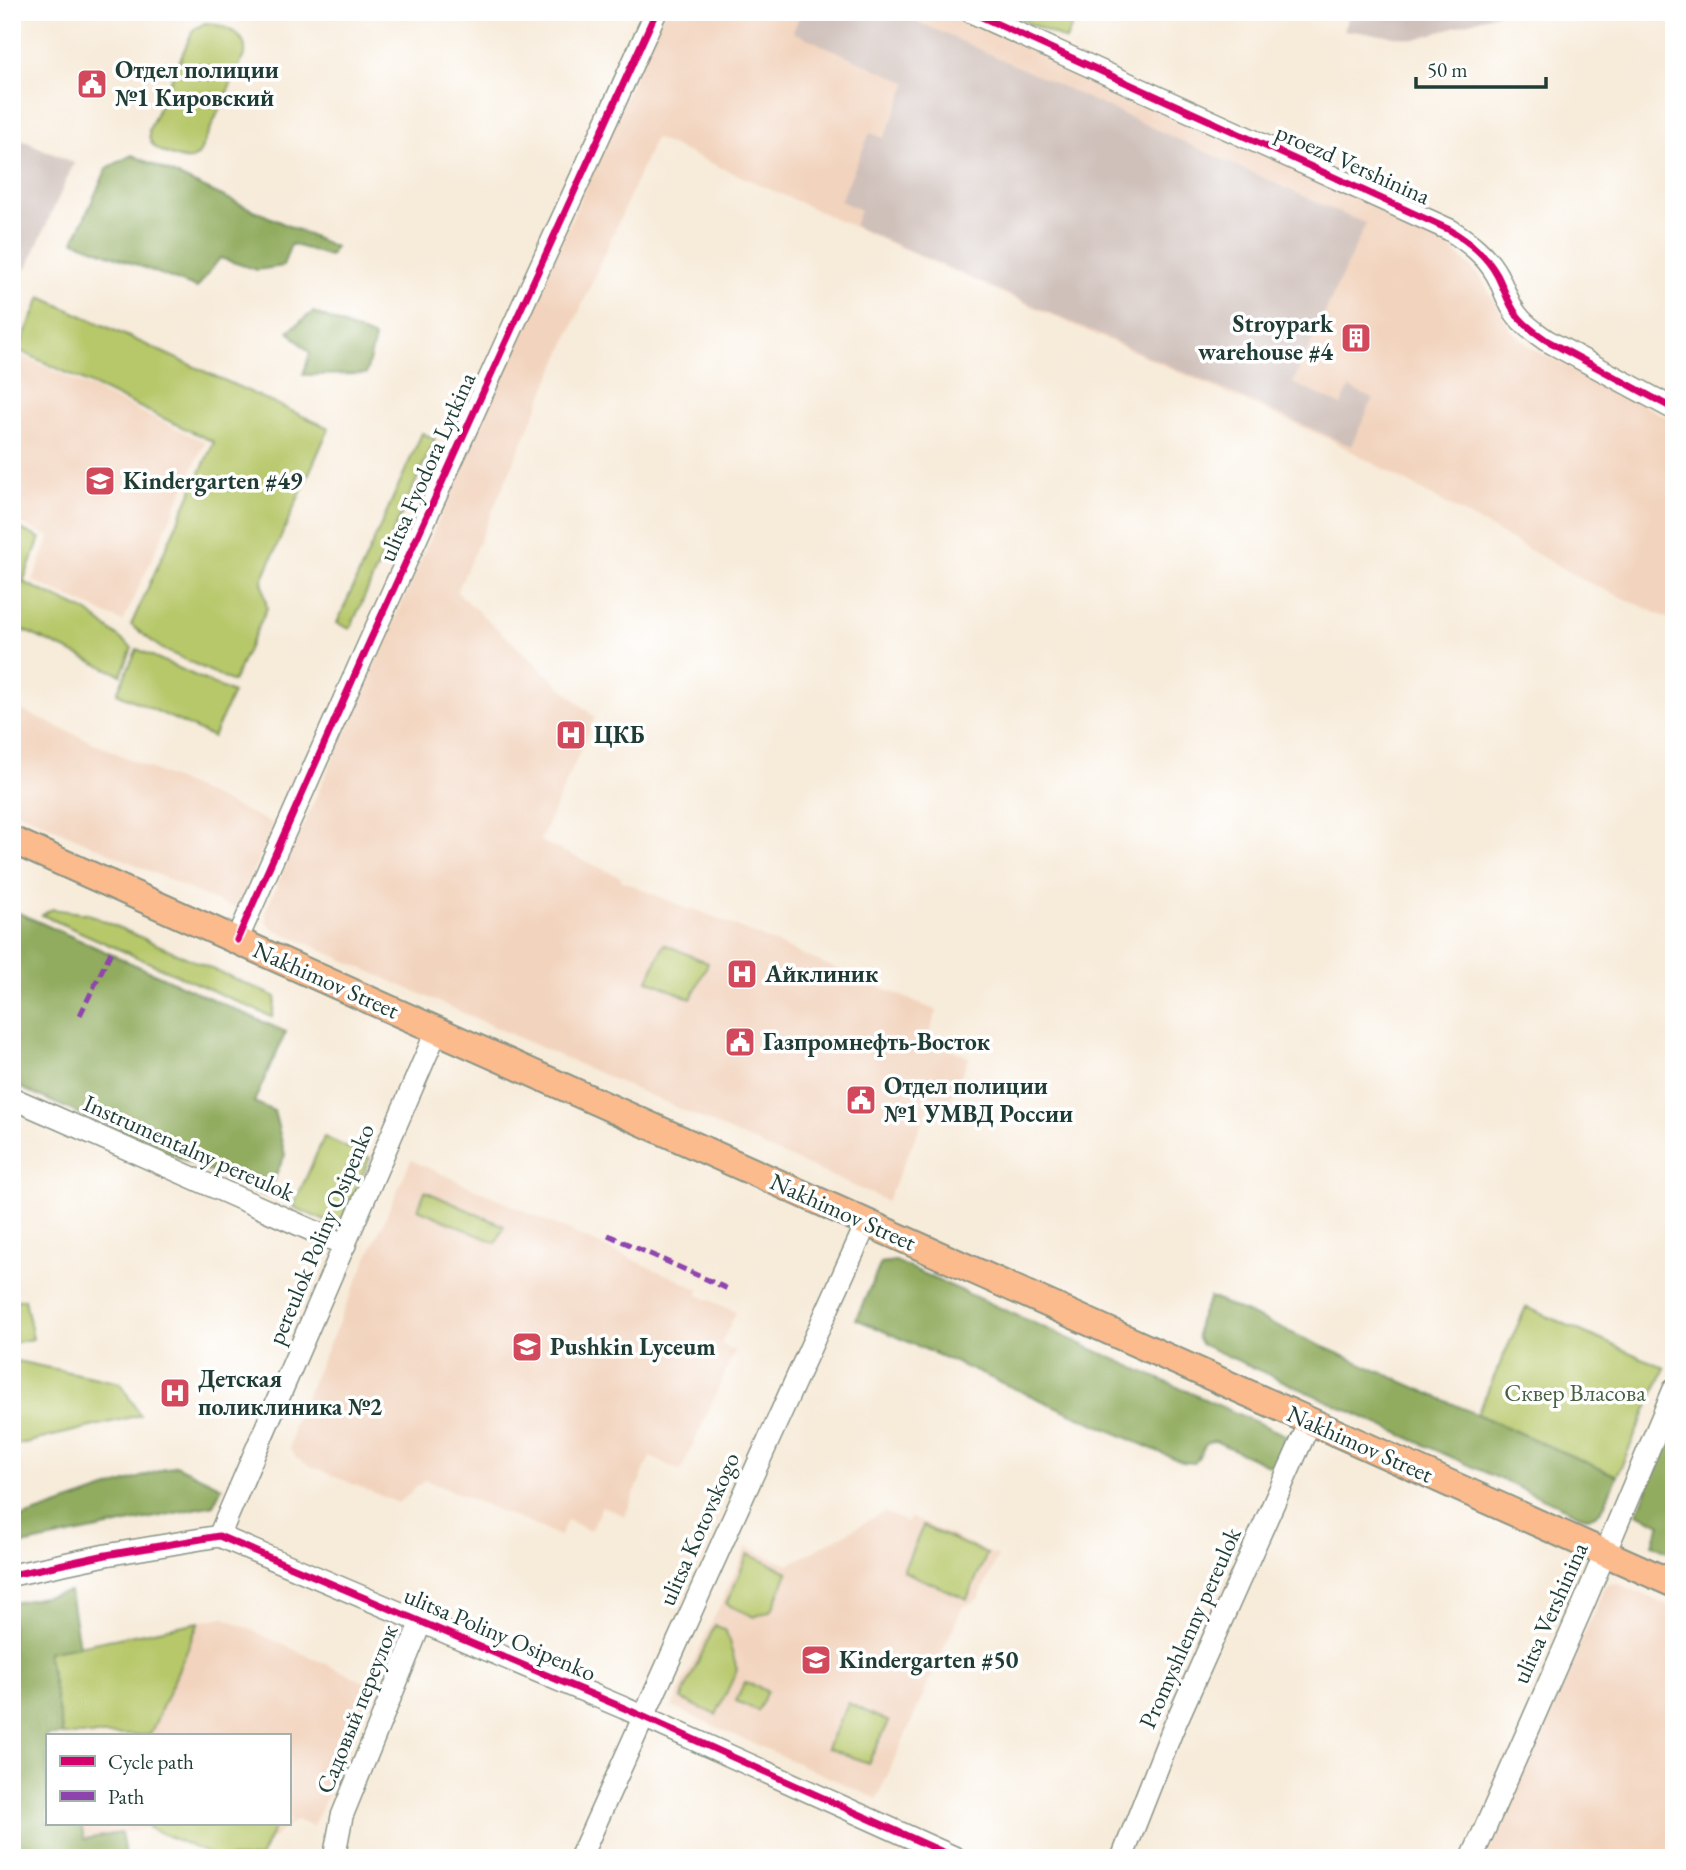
<svg xmlns="http://www.w3.org/2000/svg" width="1686" height="1870" viewBox="0 0 1686 1870" font-family="'EB Garamond',serif">
<style>
.built{fill:#f2d4be}
.industrial{fill:#cfc0ba}
.green{fill:#b7c86b;stroke:#6b8250;stroke-width:2}
.forest{fill:#91ac5f;stroke:#58744a;stroke-width:2}
.lines{fill:none;stroke-linecap:round;stroke-linejoin:round}
.minor-casing{stroke:#8b9486;stroke-width:24}
.major-casing{stroke:#8b9486;stroke-width:30}
.minor{stroke:#fff;stroke-width:21}
.major{stroke:#fbbb8d;stroke-width:26}
.quiet{stroke:#8e44ad;stroke-width:5;stroke-dasharray:10 5;stroke-linecap:butt}
.cycleway-casing{stroke:#fff;stroke-width:11}
.cycleway{stroke:#d6006c;stroke-width:7}
.labels{text-anchor:middle;stroke-width:7;stroke-linejoin:round;paint-order:stroke}
.poi-label{font-size:24px;font-weight:bold;fill:#1f3d34;stroke:#fff;text-anchor:start}
.street-label{font-size:24px;fill:#1f3d34;stroke:#fff}
.park-label{font-size:24px;fill:#456042;stroke:#fff}
</style>
<rect width="100%" height="100%" fill="#fff"/>
<filter id="ink" filterUnits="userSpaceOnUse"><feTurbulence type="fractalNoise" baseFrequency=".0143" numOctaves="2"/><feDisplacementMap in="SourceGraphic" scale="14" xChannelSelector="R" yChannelSelector="G"/><feConvolveMatrix kernelMatrix="1 2 1 2 8 2 1 2 1" color-interpolation-filters="sRGB"/></filter>
<filter id="wash" filterUnits="userSpaceOnUse"><feTurbulence type="fractalNoise" baseFrequency=".00686" numOctaves="4" result="noise"/><feDisplacementMap in="SourceGraphic" scale="28" xChannelSelector="R" yChannelSelector="G"/><feGaussianBlur stdDeviation="1.57" result="paint"/><feColorMatrix in="noise" values="0 0 0 0 0 0 0 0 0 0 0 0 0 0 0 0 0 1.4 0 .05"/><feComposite in="paint" operator="in"/></filter>
<g filter="url(#wash)">
<rect width="100%" height="100%" fill="#f7ebd9"/>
<!-- built -->
<g class="built">
<path d="M 663,12 L 946,12 L 1225,135 L 1436,233 L 1480,276 L 1512,331 L 1530,347 L 1668,418 L 1674,422 L 1674,621 L 1585,581 L 1333,441 L 655,138 L 457,592 L 595,718 L 540,841 L 621,877 L 621,880 L 690,910 L 692,908 L 937,1011 L 927,1039 L 969,1057 L 948,1104 L 933,1098 L 887,1201 L 274,929 L 267,923 L 266,917 L 266,910 Z"/>
<path d="M 12,351 L 205,442 L 123,622 L 33,581 L 50,537 L 12,520 Z"/>
<path d="M 12,706 L 274,824 L 239,904 L 233,907 L 227,906 L 12,809 Z"/>
<path d="M 411,1160 L 699,1289 L 698,1295 L 736,1312 L 721,1344 L 735,1351 L 681,1471 L 650,1457 L 625,1516 L 602,1506 L 590,1531 L 567,1520 L 560,1536 L 425,1480 L 398,1503 L 308,1465 L 296,1458 L 290,1449 L 293,1425 Z"/>
<path d="M 884,1512 L 907,1522 L 910,1517 L 998,1556 L 979,1598 L 962,1608 L 877,1799 L 672,1707 L 747,1547 L 788,1565 Z"/>
<path d="M 1613,1583 L 1619,1584 L 1667,1605 L 1674,1611 L 1674,1858 L 1486,1858 L 1605,1587 L 1609,1584 Z"/>
<path d="M 223,1617 L 376,1687 L 313,1827 L 296,1820 L 268,1842 L 260,1858 L 218,1858 L 149,1828 L 84,1840 L 81,1823 L 289,1823 L 289,1735 L 63,1735 L 47,1652 Z"/>
</g>
<!-- industrial -->
<g class="industrial">
<path d="M 801,12 L 897,12 L 1347,216 L 1366,223 L 1293,383 L 1341,405 L 1349,388 L 1373,399 L 1351,446 L 854,226 L 860,210 L 840,201 L 870,133 L 884,138 L 908,83 L 793,32 Z"/>
<path d="M 1351,12 L 1502,12 L 1416,39 L 1343,30 Z"/>
<path d="M 18,138 L 74,163 L 26,270 L 12,264 L 12,150 Z"/>
</g>
<!-- green -->
<g class="green">
<path d="M 1004,12 L 1078,12 L 1066,40 Z"/>
<path d="M 205,23 C 216,23 238,31 243,41 C 246,46 245,48 245,53 L 200,152 C 197,156 196,158 191,159 C 183,161 160,152 154,146 C 149,141 149,136 149,130 L 193,30 Z"/>
<path d="M 41,297 L 329,428 L 262,580 L 267,608 L 233,682 L 162,649 L 131,625 L 214,442 L 18,350 Z"/>
<path d="M 422,433 L 435,439 L 350,629 L 337,623 Z"/>
<path d="M 12,525 L 40,538 L 23,582 L 88,612 L 132,648 L 121,675 L 12,625 Z"/>
<path d="M 137,649 L 233,693 L 213,737 L 117,693 Z"/>
<path d="M 52,909 L 88,914 L 276,997 L 272,1017 L 42,915 Z"/>
<path d="M 664,944 L 708,963 L 691,999 L 648,980 Z"/>
<path d="M 324,1137 L 370,1158 L 339,1227 L 293,1207 Z"/>
<path d="M 425,1191 L 504,1226 L 496,1243 L 418,1209 Z"/>
<path d="M 25,1299 L 33,1339 L 12,1343 L 12,1301 Z"/>
<path d="M 1526,1307 L 1665,1368 L 1617,1476 L 1477,1414 Z"/>
<path d="M 12,1360 L 120,1383 L 140,1415 L 12,1446 Z"/>
<path d="M 923,1526 L 987,1554 L 967,1599 L 903,1571 Z"/>
<path d="M 748,1554 L 788,1572 L 772,1610 L 754,1617 L 726,1604 Z"/>
<path d="M 199,1622 L 150,1735 L 63,1735 L 47,1652 Z"/>
<path d="M 715,1625 L 726,1631 L 737,1670 L 716,1715 L 681,1699 Z"/>
<path d="M 745,1682 L 767,1691 L 758,1711 L 736,1701 Z"/>
<path d="M 848,1703 L 889,1722 L 868,1763 L 827,1748 Z"/>
<path d="M 151,1823 L 276,1823 L 260,1858 L 218,1858 L 149,1828 Z"/>
</g>
<!-- forest -->
<g class="forest">
<path d="M 132,155 L 335,247 L 330,256 L 291,244 L 283,266 L 257,270 L 220,258 L 197,288 L 74,241 L 107,168 Z"/>
<path d="M 313,312 L 375,338 L 366,374 L 303,375 L 310,353 L 288,331 Z"/>
<path d="M 12,910 L 286,1032 L 254,1102 L 274,1111 L 285,1155 L 266,1196 L 12,1084 Z"/>
<path d="M 895,1261 L 1292,1438 L 1277,1469 L 1215,1441 C 1203,1440 1202,1456 1194,1463 L 1182,1462 L 856,1319 L 881,1263 Z"/>
<path d="M 1210,1297 L 1617,1476 L 1603,1508 C 1597,1516 1591,1518 1582,1516 L 1201,1344 C 1190,1331 1204,1311 1210,1297 Z"/>
<path d="M 1674,1429 L 1674,1554 L 1652,1544 L 1661,1524 L 1637,1513 Z"/>
<path d="M 176,1465 L 222,1487 L 213,1505 L 12,1547 L 12,1521 Z"/>
<path d="M 70,1592 L 79,1646 L 47,1652 L 63,1735 L 47,1735 L 47,1823 L 81,1823 L 84,1839 L 121,1833 L 125,1854 L 99,1858 L 12,1858 L 12,1603 Z"/>
</g>
</g>
<g filter="url(#ink)">
<g class="lines">
<!-- minor casing -->
<g class="minor-casing">
<g id="minor">
<path d="M 971,12 L 1450,230 C 1469,242 1486,255 1497,275 C 1504,288 1508,304 1517,315 C 1525,326 1535,332 1546,340 L 1674,409"/>
<path d="M 237,940 L 369,643 L 656,12"/>
<path d="M 12,1098 L 345,1245"/>
<path d="M 219,1536 L 437,1030"/>
<path d="M 12,1575 L 106,1555 L 219,1536 L 624,1708 L 956,1858"/>
<path d="M 334,1858 L 342,1816 L 421,1622"/>
<path d="M 580,1858 L 867,1222"/>
<path d="M 1122,1858 L 1172,1731 L 1310,1422"/>
<path d="M 1472,1858 L 1584,1603 L 1674,1389"/>
</g>
</g>
<!-- major casing -->
<g class="major-casing">
<path id="major" d="M 12,840 L 1674,1584"/>
</g>
<!-- minor -->
<use href="#minor" class="minor"/>
<!-- major -->
<use href="#major" class="major"/>
<!-- quiet -->
<g class="quiet">
<path d="M 80,1015 L 112,950"/>
<path d="M 608,1235 L 728,1289"/>
</g>
<!-- cycleway casing -->
<g class="cycleway-casing">
<g id="cycleway">
<path d="M 971,12 L 1450,230 C 1469,242 1486,255 1497,275 C 1504,288 1508,304 1517,315 C 1525,326 1535,332 1546,340 L 1674,409"/>
<path d="M 237,940 L 369,643 L 656,12"/>
<path d="M 12,1575 L 106,1555 L 219,1536 L 624,1708 L 956,1858"/>
</g>
</g>
<!-- cycleway -->
<use href="#cycleway" class="cycleway"/>
</g>
</g>
<!-- icons -->
<defs>
<g id="civic-square" transform="scale(1.575)"><rect x="-9" y="-9" width="18" height="18" rx="4" fill="#d1495b" stroke="#fff"/><path d="M-.6-6.5H3V-4.5H.6V-3L4-1V1h2V6H-6V1h2V-1L-.6-3ZM-1.2 2.5V6h2.4V2.5Z" fill="#fff"/></g>
<g id="building-square" transform="scale(1.575)"><rect x="-9" y="-9" width="18" height="18" rx="4" fill="#d1495b" stroke="#fff"/><path d="M-4-6H4V6H1V3H-1V6H-4ZM-2.5-4.3h1.7v1.8h-1.7ZM.8-4.3h1.7v1.8H.8ZM-2.5-1h1.7V.8h-1.7ZM.8-1h1.7V.8H.8Z" fill="#fff"/></g>
<g id="school-square" transform="scale(1.575)"><rect x="-9" y="-9" width="18" height="18" rx="4" fill="#d1495b" stroke="#fff"/><path d="M0-5L7-2L0 1L-7-2ZM-4 1L0 2.5L4 1V4Q0 6-4 4Z" fill="#fff"/></g>
<g id="hospital-square" transform="scale(1.575)"><rect x="-9" y="-9" width="18" height="18" rx="4" fill="#d1495b" stroke="#fff"/><path d="M-5-5h3v3.5h4V-5h3V5h-3V1.5h-4V5h-3Z" fill="#fff"/></g>
</defs>
<g fill-rule="evenodd">
<use href="#civic-square" x="92" y="84"/>
<use href="#building-square" x="1356" y="338"/>
<use href="#school-square" x="100" y="481"/>
<use href="#hospital-square" x="571" y="735"/>
<use href="#hospital-square" x="742" y="974"/>
<use href="#civic-square" x="740" y="1042"/>
<use href="#civic-square" x="861" y="1100"/>
<use href="#school-square" x="527" y="1347"/>
<use href="#hospital-square" x="175" y="1393"/>
<use href="#school-square" x="816" y="1660"/>
</g>
<g class="labels">
<!-- poi labels -->
<g class="poi-label">
<text x="115" y="78">Отдел полиции<tspan x="115" dy="28">№1 Кировский</tspan></text>
<text x="1333" y="332" text-anchor="end">Stroypark<tspan x="1333" dy="28">warehouse #4</tspan></text>
<text x="123" y="489">Kindergarten #49</text>
<text x="594" y="743">ЦКБ</text>
<text x="765" y="982">Айклиник</text>
<text x="763" y="1050">Газпромнефть-Восток</text>
<text x="884" y="1094">Отдел полиции<tspan x="884" dy="28">№1 УМВД России</tspan></text>
<text x="550" y="1355">Pushkin Lyceum</text>
<text x="198" y="1387">Детская<tspan x="198" dy="28">поликлиника №2</tspan></text>
<text x="839" y="1668">Kindergarten #50</text>
</g>
<!-- street labels -->
<g class="street-label">
<text transform="translate(1353 164) rotate(24)" y="8">proezd Vershinina</text>
<text transform="translate(427 467) rotate(-66)" y="8">ulitsa Fyodora Lytkina</text>
<text transform="translate(326 980) rotate(24)" y="8">Nakhimov Street</text>
<text transform="translate(189 1148) rotate(24)" y="8">Instrumentalny pereulok</text>
<text transform="translate(843 1212) rotate(24)" y="8">Nakhimov Street</text>
<text transform="translate(321 1234) rotate(-67)" y="8">pereulok Poliny Osipenko</text>
<text transform="translate(1360 1444) rotate(24)" y="8">Nakhimov Street</text>
<text transform="translate(699 1529) rotate(-66)" y="8">ulitsa Kotovskogo</text>
<text transform="translate(1550 1613) rotate(-66)" y="8">ulitsa Vershinina</text>
<text transform="translate(1190 1628) rotate(-66)" y="8">Promyshlenny pereulok</text>
<text transform="translate(500 1634) rotate(23)" y="8">ulitsa Poliny Osipenko</text>
<text transform="translate(357 1709) rotate(-68)" y="8">Садовый переулок</text>
</g>
<!-- park labels -->
<g class="park-label">
<text x="1575" y="1401">Сквер Власова</text>
</g>
</g>
<!-- margin -->
<rect width="1686" height="1870" fill="none" stroke="#fff" stroke-width="42"/>
<!-- legend -->
<rect x="46" y="1734" width="245" height="91" fill="#ffffff" stroke="#a5b1ae" stroke-width="2"/>
<rect x="60" y="1756" width="35" height="10" fill="#d6006c" stroke="#a5b1ae" stroke-width="2"/>
<text x="108" y="1769" font-size="21" fill="#1f3d34">Cycle path</text>
<rect x="60" y="1791" width="35" height="10" fill="#8e44ad" stroke="#a5b1ae" stroke-width="2"/>
<text x="108" y="1804" font-size="21" fill="#1f3d34">Path</text>
<!-- scale -->
<path d="M1416 77v10h130v-10" fill="none" stroke="#1f3d34" stroke-width="3.5"/>
<text x="1427" y="77" font-size="21" fill="#1f3d34" stroke="#ffffff" stroke-width="5" paint-order="stroke">50 m</text>
</svg>
